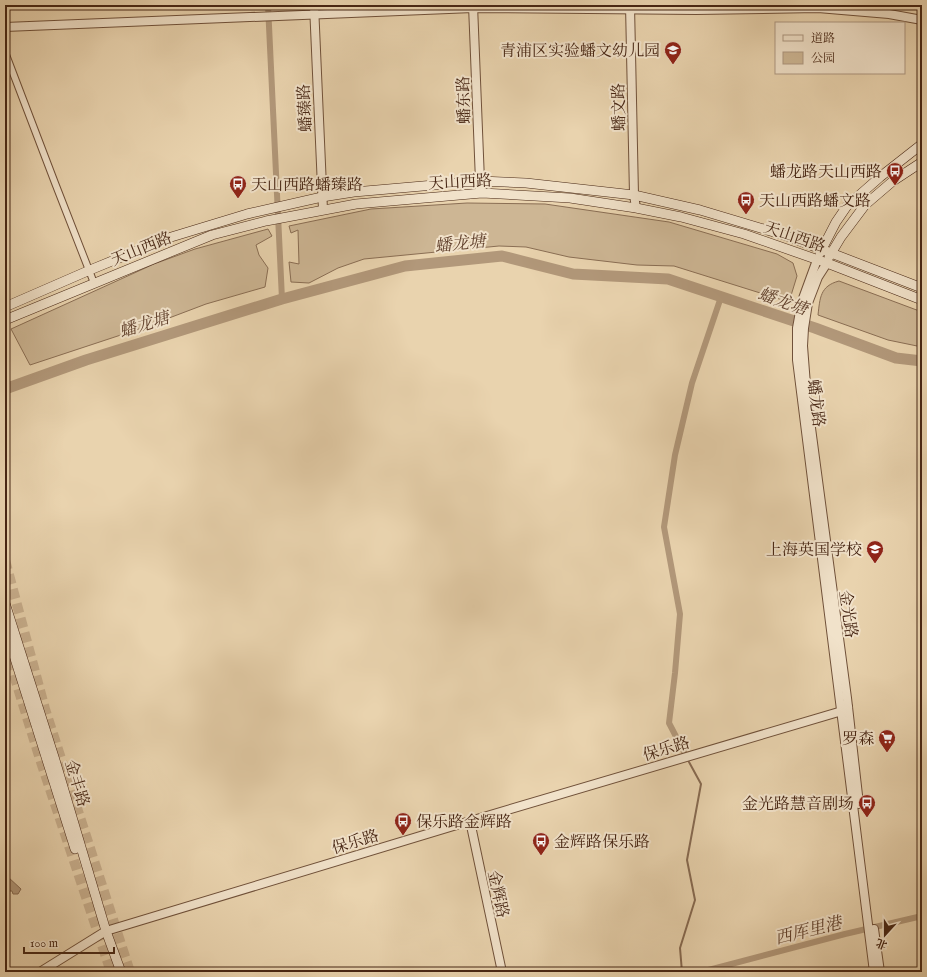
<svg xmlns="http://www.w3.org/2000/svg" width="927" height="977" viewBox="0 0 927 977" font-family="'IM FELL English','Noto Serif SC',serif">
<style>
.green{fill:#cdb694;stroke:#8a6e54}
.water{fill:#b2987a;stroke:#876a51}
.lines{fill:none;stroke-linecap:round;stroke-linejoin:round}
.stream{stroke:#876a51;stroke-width:2}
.canal{stroke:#b2987a;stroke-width:6}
.river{stroke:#b2987a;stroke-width:11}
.primary-tunnel{stroke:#c9b08f;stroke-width:10;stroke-dasharray:10 5;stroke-linecap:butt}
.minor-casing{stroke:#70513a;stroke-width:8}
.tertiary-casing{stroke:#70513a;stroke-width:10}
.secondary-casing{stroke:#472614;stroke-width:10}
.minor{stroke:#f1e2ca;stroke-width:6}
.tertiary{stroke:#f1e2ca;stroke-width:8}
.secondary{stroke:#f1e2ca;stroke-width:9}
.labels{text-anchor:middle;stroke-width:4;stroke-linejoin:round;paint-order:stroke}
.poi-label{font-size:16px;fill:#472614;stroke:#f1e2ca;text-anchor:end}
.street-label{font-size:16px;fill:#472614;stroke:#f1e2ca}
.water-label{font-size:17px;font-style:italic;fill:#62422e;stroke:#f1e2ca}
</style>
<rect width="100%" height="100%" fill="#e9d3ae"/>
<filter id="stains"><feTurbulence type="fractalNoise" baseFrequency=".005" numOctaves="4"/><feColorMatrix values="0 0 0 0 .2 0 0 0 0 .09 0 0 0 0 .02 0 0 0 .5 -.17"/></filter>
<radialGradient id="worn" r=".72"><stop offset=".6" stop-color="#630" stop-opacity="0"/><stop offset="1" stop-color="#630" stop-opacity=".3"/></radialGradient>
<!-- green -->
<g class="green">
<path d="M 467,203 L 545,204 L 669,222 L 777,254 L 793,263 L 797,276 L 789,302 L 674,266 L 637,265 L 569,257 L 526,247 L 499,246 L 364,259 L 338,268 L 309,283 L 291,282 L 289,262 L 299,264 L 298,230 L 291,233 L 289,226 L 371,209 Z"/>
<path d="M 268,229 L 272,236 L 256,245 L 259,255 L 268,268 L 265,287 L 206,304 L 148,326 L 30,365 L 11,329 L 154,264 L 195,249 Z"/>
<path d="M 839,281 L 922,312 L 922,347 L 888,340 L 818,315 C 820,298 820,286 839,281 Z"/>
</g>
<!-- water -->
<path class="water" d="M 5,866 L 8,872 L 8,877 L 21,889 L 18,894 L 13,894 L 12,891 L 5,891 Z"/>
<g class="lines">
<!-- stream -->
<path class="stream" d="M 682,972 L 680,948 L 695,900 L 687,860 L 701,784 L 689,762"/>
<!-- canal -->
<g class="canal">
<path d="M 268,5 L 282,299"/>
<path d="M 684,752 L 669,723 L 675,673 L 680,614 L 664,527 L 675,455 L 692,383 L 721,297"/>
<path d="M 701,972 L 845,934 L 922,916"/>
</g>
<!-- river -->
<path class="river" d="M 5,389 L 86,360 L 282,299 L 405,266 L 502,256 L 573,274 L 668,279 L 815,328 L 896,358 L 922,361"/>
<!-- primary-tunnel -->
<g class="primary-tunnel">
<path d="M 5,560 L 45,709 L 130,972"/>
<path d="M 5,646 L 39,756 L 111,972"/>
</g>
<!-- minor casing -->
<g class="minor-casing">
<path id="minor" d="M 5,52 L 55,183 L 94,283"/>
</g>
<!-- tertiary casing -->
<g class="tertiary-casing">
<g id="tertiary">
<path d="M 314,5 L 323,210"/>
<path d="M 473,5 L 480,181 L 482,193"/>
<path d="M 630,5 L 634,195 L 636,208"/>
<path d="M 5,27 L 473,8 L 696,10 L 818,8 L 889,14 L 922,20"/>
<path d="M 817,260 L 802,301 L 797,328 L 797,360 L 874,972"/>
<path d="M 827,263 L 818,277 L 808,303 L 804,328 L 803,346 L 807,398 L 847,698 L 859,804"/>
<path d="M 470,821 L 502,972"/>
<path d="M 874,929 L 880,972"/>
<path d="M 40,972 L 106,931 L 470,821 L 842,711 L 848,707"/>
</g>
</g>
<!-- secondary casing -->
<g class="secondary-casing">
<g id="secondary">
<path d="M 820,253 L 836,222 L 847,206 L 880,177 L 922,144"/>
<path d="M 829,257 L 841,237 L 865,205 L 893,181 L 922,162"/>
<path d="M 5,307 L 90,270 L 168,238 L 247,214 L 322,197 L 354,192 L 480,181 L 526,183 L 634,195 L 700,210 L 787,236 L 922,288"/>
<path d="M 5,320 L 212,235 L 266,221 L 356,204 L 482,193 L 570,198 L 636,208 L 681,217 L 744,234 L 827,263 L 922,300"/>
<path d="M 5,603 L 55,760 L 106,931 L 121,972"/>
<path d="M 5,627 L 75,849"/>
</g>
</g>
<!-- minor -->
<use href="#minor" class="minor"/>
<!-- tertiary -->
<use href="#tertiary" class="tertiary"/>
<!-- secondary -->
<use href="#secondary" class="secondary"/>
</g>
<!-- icons -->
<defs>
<g id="school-pin" transform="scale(0.9)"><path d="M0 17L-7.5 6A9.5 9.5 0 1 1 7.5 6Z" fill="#8f2418" stroke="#f1e2ca"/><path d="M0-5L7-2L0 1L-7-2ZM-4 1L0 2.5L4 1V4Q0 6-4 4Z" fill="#fff"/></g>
<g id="bus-pin" transform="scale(0.9)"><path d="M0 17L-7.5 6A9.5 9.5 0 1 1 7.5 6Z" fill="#8f2418" stroke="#f1e2ca"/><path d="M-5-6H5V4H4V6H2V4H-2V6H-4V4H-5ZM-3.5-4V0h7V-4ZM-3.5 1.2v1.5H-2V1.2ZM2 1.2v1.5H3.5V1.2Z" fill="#fff"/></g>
<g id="supermarket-pin" transform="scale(0.9)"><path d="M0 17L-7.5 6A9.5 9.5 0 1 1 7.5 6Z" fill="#8f2418" stroke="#f1e2ca"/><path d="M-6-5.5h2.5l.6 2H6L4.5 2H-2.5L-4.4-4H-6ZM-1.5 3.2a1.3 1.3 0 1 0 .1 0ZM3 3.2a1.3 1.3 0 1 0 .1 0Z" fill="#fff"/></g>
</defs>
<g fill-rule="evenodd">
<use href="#school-pin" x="673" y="50"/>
<use href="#bus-pin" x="895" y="171"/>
<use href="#bus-pin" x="238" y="184"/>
<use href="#bus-pin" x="746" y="200"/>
<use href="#school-pin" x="875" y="549"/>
<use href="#supermarket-pin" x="887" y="738"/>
<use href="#bus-pin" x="867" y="803"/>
<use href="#bus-pin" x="403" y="821"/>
<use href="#bus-pin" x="541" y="841"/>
</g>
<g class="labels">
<!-- poi labels -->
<g class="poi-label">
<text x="660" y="56">青浦区实验蟠文幼儿园</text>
<text x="882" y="177">蟠龙路天山西路</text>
<text x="251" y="190" text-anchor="start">天山西路蟠臻路</text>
<text x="759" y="206" text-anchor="start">天山西路蟠文路</text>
<text x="862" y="555">上海英国学校</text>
<text x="874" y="744">罗森</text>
<text x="854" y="809">金光路慧音剧场</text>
<text x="416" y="827" text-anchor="start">保乐路金辉路</text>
<text x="554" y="847" text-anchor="start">金辉路保乐路</text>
</g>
<!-- street labels -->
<g class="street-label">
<text transform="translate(463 100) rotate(-92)" y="6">蟠东路</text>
<text transform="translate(618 107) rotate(-91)" y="6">蟠文路</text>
<text transform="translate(304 108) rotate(-93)" y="6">蟠臻路</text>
<text transform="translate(460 181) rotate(-3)" y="6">天山西路</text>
<text transform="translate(795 236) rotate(19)" y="6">天山西路</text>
<text transform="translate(141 248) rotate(-22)" y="6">天山西路</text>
<text transform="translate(817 403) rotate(83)" y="6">蟠龙路</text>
<text transform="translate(849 614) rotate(82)" y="6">金光路</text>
<text transform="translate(666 748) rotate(-17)" y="6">保乐路</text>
<text transform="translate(78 783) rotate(73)" y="6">金丰路</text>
<text transform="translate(355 841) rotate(-17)" y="6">保乐路</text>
<text transform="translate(499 894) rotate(78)" y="6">金辉路</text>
</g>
<!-- water labels -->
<g class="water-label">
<text transform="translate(460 243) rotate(-6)" y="6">蟠龙塘</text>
<text transform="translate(783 301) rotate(19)" y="6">蟠龙塘</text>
<text transform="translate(144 324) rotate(-17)" y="6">蟠龙塘</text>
<text transform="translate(808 930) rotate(-14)" y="6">西厍里港</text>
</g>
</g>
<!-- margin -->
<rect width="927" height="977" fill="none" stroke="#e9d3ae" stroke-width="20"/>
<rect x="6" y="6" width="915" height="965" fill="none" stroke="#472614" stroke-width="2"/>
<rect x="10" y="10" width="907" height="957" fill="none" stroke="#472614"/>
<!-- legend -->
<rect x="775" y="22" width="130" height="52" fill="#f1e2ca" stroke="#ad9781"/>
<rect x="783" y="35" width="20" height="6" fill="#f1e2ca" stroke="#ad9781"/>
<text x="811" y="42" font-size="12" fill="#472614">道路</text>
<rect x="783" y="52" width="20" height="12" fill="#cdb694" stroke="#ad9781"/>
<text x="811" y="62" font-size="12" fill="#472614">公园</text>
<!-- north arrow -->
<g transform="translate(885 935) rotate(201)" stroke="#f1e2ca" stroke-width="3" paint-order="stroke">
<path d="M0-3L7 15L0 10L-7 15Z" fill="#472614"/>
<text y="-6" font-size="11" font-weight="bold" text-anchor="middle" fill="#472614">北</text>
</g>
<!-- scale -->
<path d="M24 947v6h90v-6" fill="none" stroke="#472614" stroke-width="2"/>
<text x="30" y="947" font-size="12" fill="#472614" stroke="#f1e2ca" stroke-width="3" paint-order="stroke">100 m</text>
<rect width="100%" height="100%" filter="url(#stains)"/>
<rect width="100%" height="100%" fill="url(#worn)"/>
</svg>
